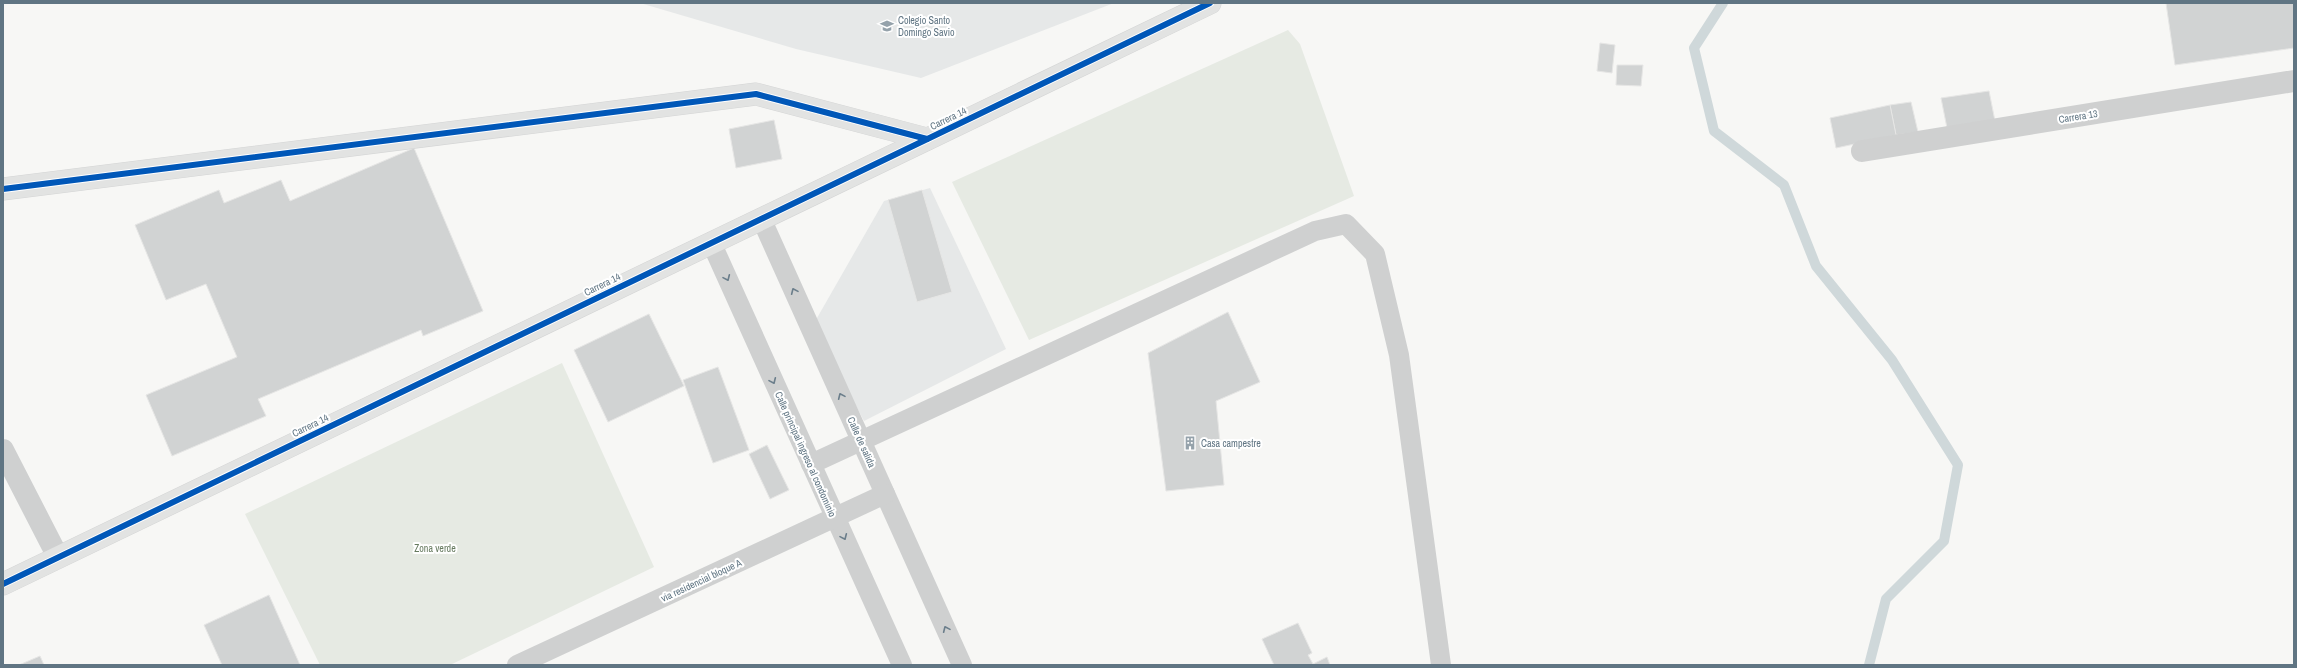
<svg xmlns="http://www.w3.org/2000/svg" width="2297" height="668" viewBox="0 0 2297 668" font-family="'Archivo Narrow',sans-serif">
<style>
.built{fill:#e6e8e8}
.green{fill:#e6eae3}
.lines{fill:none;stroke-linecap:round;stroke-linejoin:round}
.stream{stroke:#cfd8da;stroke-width:10}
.building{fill:#d1d3d3;stroke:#e6e6e5}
.secondary-casing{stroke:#d4d5d5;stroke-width:23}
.lane{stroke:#cfd0d0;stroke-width:20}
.street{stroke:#cfd0d0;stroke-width:22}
.secondary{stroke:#e2e3e2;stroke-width:22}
.cycleway-casing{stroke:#fff;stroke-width:8}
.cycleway{stroke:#0057b8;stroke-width:6}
.oneway{stroke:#6b7e8b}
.labels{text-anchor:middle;stroke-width:4;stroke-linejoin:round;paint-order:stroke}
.poi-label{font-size:10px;fill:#607583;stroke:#fff;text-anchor:start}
.street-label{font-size:10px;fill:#607583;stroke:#fff}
.park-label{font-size:10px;fill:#667a5f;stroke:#fff}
</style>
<rect width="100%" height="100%" fill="#f7f7f5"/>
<!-- built -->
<g class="built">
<path d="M 640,3 L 1114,3 L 921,78 L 796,49 Z"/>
<path d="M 930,188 L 1006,349 L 864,421 L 813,325 L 884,201 Z"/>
</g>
<!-- green -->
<g class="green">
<path d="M 1288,30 L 1300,44 L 1354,196 L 1029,340 L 952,182 Z"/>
<path d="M 562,363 L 654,567 L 450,665 L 320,665 L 245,514 Z"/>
</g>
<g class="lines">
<!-- stream -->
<path class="stream" d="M 1723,3 L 1694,48 L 1714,131 L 1784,185 L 1816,266 L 1892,360 L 1958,465 L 1944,541 L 1886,599 L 1869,665"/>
</g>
<!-- building -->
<g class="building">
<path d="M 2166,3 L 2294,3 L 2294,48 L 2175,65 Z"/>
<path d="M 1600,43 L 1615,45 L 1612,73 L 1597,71 Z"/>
<path d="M 1617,65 L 1643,65 L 1641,86 L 1616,85 Z"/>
<path d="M 1989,91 L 1995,121 L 1947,128 L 1941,98 Z"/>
<path d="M 1911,102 L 1918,132 L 1896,135 L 1890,105 Z"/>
<path d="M 1890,105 L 1896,135 L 1836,148 L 1830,118 Z"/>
<path d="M 774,120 L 782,159 L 736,168 L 729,129 Z"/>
<path d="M 414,148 L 483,311 L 423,336 L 421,330 L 258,399 L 266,416 L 172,456 L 146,395 L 237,357 L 206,284 L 166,300 L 135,225 L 219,190 L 224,203 L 281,180 L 290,201 Z"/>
<path d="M 922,190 L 952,292 L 917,302 L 888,200 Z"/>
<path d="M 1228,312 L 1260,382 L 1216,401 L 1224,485 L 1166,491 L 1148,353 Z"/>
<path d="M 649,314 L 684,386 L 608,422 L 574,350 Z"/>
<path d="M 718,367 L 749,450 L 713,463 L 683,380 Z"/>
<path d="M 767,445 L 789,490 L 770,499 L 749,454 Z"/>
<path d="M 269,595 L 300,665 L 222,665 L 204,625 Z"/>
<path d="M 1298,623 L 1312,653 L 1308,655 L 1313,664 L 1327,657 L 1330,665 L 1274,665 L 1262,639 Z"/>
<path d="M 40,656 L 44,665 L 19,665 Z"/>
</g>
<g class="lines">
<!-- secondary casing -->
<g class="secondary-casing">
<g id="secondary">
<path d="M 3,189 L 756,94 L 927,139"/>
<path d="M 3,584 L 1210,3"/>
</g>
</g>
<!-- lane -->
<g class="lane">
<path d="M 761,218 L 962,665"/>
<path d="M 711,242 L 902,665"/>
<path d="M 811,464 L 1315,231 L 1346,224 L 1375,254 L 1399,355 L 1441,665"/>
<path d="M 517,665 L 885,494"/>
</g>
<!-- street -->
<g class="street">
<path d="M 1862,151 L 2294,81"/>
<path d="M 3,450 L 58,557"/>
</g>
<!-- secondary -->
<use href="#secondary" class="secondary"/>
<!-- cycleway casing -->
<g class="cycleway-casing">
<g id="cycleway">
<path d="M 3,189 L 756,94 L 927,139"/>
<path d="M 3,584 L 1210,3"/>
</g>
</g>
<!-- cycleway -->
<use href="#cycleway" class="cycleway"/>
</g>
<!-- one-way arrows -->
<defs><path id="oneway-chevron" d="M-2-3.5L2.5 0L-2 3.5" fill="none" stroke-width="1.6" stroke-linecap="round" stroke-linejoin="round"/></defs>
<g class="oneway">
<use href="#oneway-chevron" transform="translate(727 278) rotate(66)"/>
<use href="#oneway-chevron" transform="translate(794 291) rotate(-114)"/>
<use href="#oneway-chevron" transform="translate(773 381) rotate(66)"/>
<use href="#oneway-chevron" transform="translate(841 396) rotate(-114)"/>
<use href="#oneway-chevron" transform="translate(844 537) rotate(66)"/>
<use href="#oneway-chevron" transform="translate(946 629) rotate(-114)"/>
</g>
<!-- icons -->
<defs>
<g id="school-bare" transform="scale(1.08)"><path d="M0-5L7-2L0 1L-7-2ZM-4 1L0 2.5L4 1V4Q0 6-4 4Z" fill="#95a2ab" stroke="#fff" stroke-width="2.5" paint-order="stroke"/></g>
<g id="building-bare" transform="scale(1.08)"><path d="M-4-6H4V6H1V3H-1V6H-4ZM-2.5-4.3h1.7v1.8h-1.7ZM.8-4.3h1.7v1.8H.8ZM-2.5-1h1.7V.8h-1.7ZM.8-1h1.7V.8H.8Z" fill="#95a2ab" stroke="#fff" stroke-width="2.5" paint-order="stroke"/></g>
</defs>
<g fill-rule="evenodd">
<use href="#school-bare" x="887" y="26"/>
<use href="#building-bare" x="1190" y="443"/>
</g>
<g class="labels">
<!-- poi labels -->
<g class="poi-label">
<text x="898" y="24">Colegio Santo<tspan x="898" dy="12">Domingo Savio</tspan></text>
<text x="1201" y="447">Casa campestre</text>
</g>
<!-- street labels -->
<g class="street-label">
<text transform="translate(2078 116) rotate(-9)" y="4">Carrera 13</text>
<text transform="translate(948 118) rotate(-26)" y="4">Carrera 14</text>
<text transform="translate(602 284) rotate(-26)" y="4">Carrera 14</text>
<text transform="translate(310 425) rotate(-26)" y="4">Carrera 14</text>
<text transform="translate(862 442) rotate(66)" y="4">Calle de salida</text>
<text transform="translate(806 454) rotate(66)" y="4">Calle principal ingreso al condominio</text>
<text transform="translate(701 580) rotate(-25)" y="4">via residencial bloque A</text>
</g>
<!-- park labels -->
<g class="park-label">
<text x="435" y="552">Zona verde</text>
</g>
</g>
<!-- border -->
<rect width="2297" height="668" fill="none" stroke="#607583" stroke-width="8"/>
</svg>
